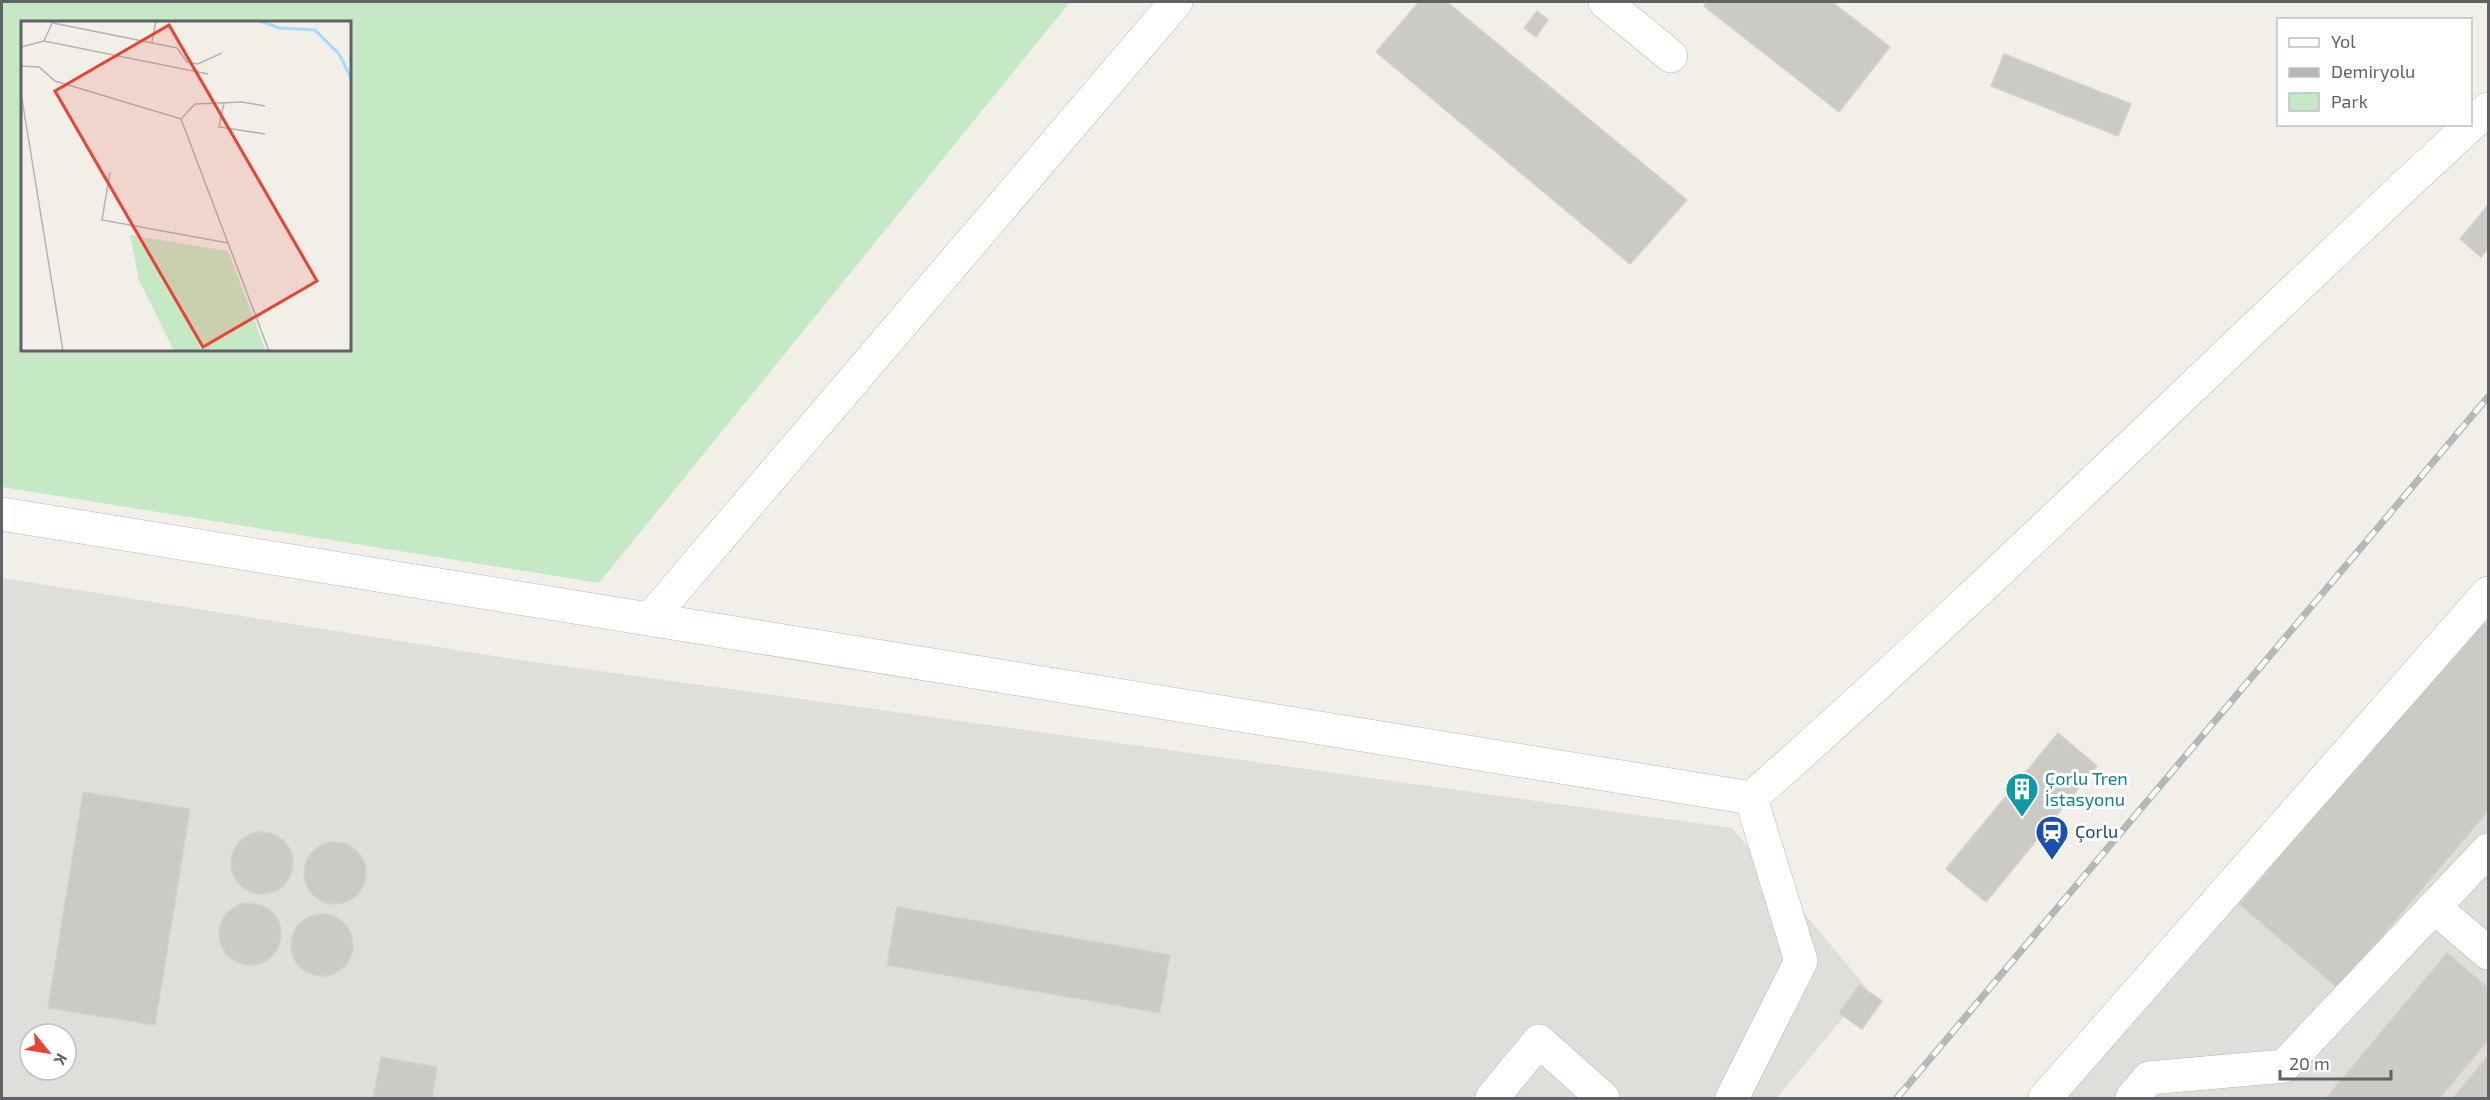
<svg xmlns="http://www.w3.org/2000/svg" width="2490" height="1100" viewBox="0 0 2490 1100" font-family="'Exo 2',sans-serif">
<style>
.industrial{fill:#e0deda;fill-rule:evenodd}
.green{fill:#c5e8c5;fill-rule:evenodd}
.building{fill:#cccac5;stroke:#d6d1c6;stroke-width:1.5}
.lines{fill:none;stroke-linecap:round;stroke-linejoin:round}
.minor-casing{stroke:#b5b8bc;stroke-width:34}
.minor{stroke:#fff;stroke-width:33}
.rail-casing{stroke:#b6b7b8;stroke-width:7}
.rail{stroke:#fff;stroke-width:4.5;stroke-dasharray:14;stroke-linecap:butt}
.labels{text-anchor:middle;stroke-width:6;stroke-linejoin:round;paint-order:stroke}
.culture-label{font-size:18px;fill:#0d838f;stroke:#fff;text-anchor:start}
.transit-label{font-size:18px;fill:#164399;stroke:#fff;text-anchor:start}
.inset-river{fill:none;stroke:#aadaff;stroke-width:3}
.inset-road{fill:none;stroke:#b3b3b1;stroke-width:1.5}
.view{fill:#ea4335;fill-opacity:0.15;stroke:#ea4335;stroke-width:3}
.inset-edge{fill:none;stroke:#5f6368;stroke-width:3}
</style>
<rect width="100%" height="100%" fill="#f1efe8"/>
<!-- industrial -->
<g class="industrial">
<path d="M 2,578 L 520,660 L 1732,828 L 1867,988 L 1777,1098 L 2,1098 ZM 30,1034 L 66,1034 L 66,1070 L 30,1070 Z"/>
<path d="M 2488,610 L 2488,1098 L 2059,1098 Z"/>
</g>
<!-- green -->
<path class="green" d="M 2,2 L 1070,2 L 599,583 L 2,487 ZM 22,22 L 350,22 L 350,350 L 22,350 Z"/>
<!-- building -->
<g class="building">
<path d="M 1419,2 L 1447,2 L 1687,200 L 1630,264 L 1376,52 Z"/>
<path d="M 1707,2 L 1832,2 L 1890,47 L 1839,112 L 1704,6 Z"/>
<path d="M 1537,11 L 1548,20 L 1536,37 L 1524,28 Z"/>
<path d="M 2004,54 L 2131,104 L 2118,136 L 1991,86 Z"/>
<path d="M 2488,205 L 2488,248 L 2481,257 L 2460,239 Z"/>
<path d="M 2482,619 L 2488,625 L 2488,811 L 2338,988 L 2239,904 Z"/>
<path d="M 2058,733 L 2097,766 L 1986,902 L 1946,869 Z"/>
<path d="M 83,792 L 190,809 L 155,1025 L 48,1008 Z"/>
<circle cx="262" cy="863" r="31"/>
<circle cx="335" cy="873" r="31"/>
<circle cx="250" cy="934" r="31"/>
<path d="M 897,907 L 1170,955 L 1160,1013 L 887,965 Z"/>
<circle cx="322" cy="945" r="31"/>
<path d="M 2447,953 L 2488,988 L 2488,1040 L 2440,1098 L 2329,1098 L 2327,1097 Z"/>
<path d="M 1859,985 L 1882,1001 L 1862,1029 L 1839,1013 Z"/>
<path d="M 2488,1056 L 2488,1098 L 2453,1098 Z"/>
<path d="M 381,1057 L 437,1067 L 432,1098 L 373,1098 Z"/>
</g>
<g class="lines">
<!-- minor casing -->
<g class="minor-casing">
<g id="minor">
<path d="M 1605,2 L 1671,56"/>
<path d="M 2,514 L 1751,798"/>
<path d="M 650,619 L 1176,2"/>
<path d="M 2434,907 L 2488,953"/>
<path d="M 1492,1098 L 1539,1041 L 1603,1098"/>
<path d="M 1732,1098 L 1801,961 L 1751,798 C 2004,575 2240,336 2488,109"/>
<path d="M 2045,1098 L 2488,593"/>
<path d="M 2132,1098 L 2149,1078 L 2284,1066 L 2488,850"/>
</g>
</g>
<!-- minor -->
<use href="#minor" class="minor"/>
<!-- rail casing -->
<g class="rail-casing">
<path id="rail" d="M 1897,1098 L 2488,397"/>
</g>
<!-- rail -->
<use href="#rail" class="rail"/>
</g>
<!-- icons -->
<defs>
<g id="building-pin" transform="scale(1.725)"><path d="M0 17L-7.5 6A9.5 9.5 0 1 1 7.5 6Z" fill="#0f9aa8" stroke="#fff"/><path d="M-4-6H4V6H1V3H-1V6H-4ZM-2.5-4.3h1.7v1.8h-1.7ZM.8-4.3h1.7v1.8H.8ZM-2.5-1h1.7V.8h-1.7ZM.8-1h1.7V.8H.8Z" fill="#fff"/></g>
<g id="station-pin" transform="scale(1.725)"><path d="M0 17L-7.5 6A9.5 9.5 0 1 1 7.5 6Z" fill="#1a4fb4" stroke="#fff"/><path d="M-3-6H3Q5-6 5-4V2Q5 4 3 4L4.5 6H3L1.5 4h-3L-3 6H-4.5L-3 4Q-5 4-5 2V-4Q-5-6-3-6ZM-3.5-4v3h7v-3ZM-3.5 1v1.5H-2V1ZM2 1v1.5H3.5V1Z" fill="#fff"/></g>
</defs>
<g fill-rule="evenodd">
<use href="#building-pin" x="2022" y="789"/>
<use href="#station-pin" x="2052" y="832"/>
</g>
<g class="labels">
<!-- culture labels -->
<g class="culture-label">
<text x="2045" y="785">Çorlu Tren<tspan x="2045" dy="21">İstasyonu</tspan></text>
</g>
<!-- transit labels -->
<g class="transit-label">
<text x="2075" y="838">Çorlu</text>
</g>
</g>
<!-- overview -->
<g transform="translate(21 21)">
<rect width="330" height="330" fill="#f1efe8"/>
<path d="M 109,214 L 207,230 L 245,330 L 153,330 L 118,259 Z" fill="#c5e8c5"/>
<path class="inset-river" d="M 239,0 L 258,7 L 294,9 L 318,33 L 330,57"/>
<path class="inset-road" d="M 32,2 L 156,27 L 166,41 L 177,43 L 201,32M 23,20 L 32,0M 131,21 L 135,0M 0,26 L 23,20 L 187,53M 0,45 L 18,46 L 34,60 L 160,98 L 174,83 L 221,81 L 244,85M 0,72 L 42,330M 203,82 L 198,106 L 244,113M 160,98 L 248,330M 89,151 L 81,199 L 207,222"/>
<path class="view" d="M 148,4 L 296,260 L 182,326 L 34,70 Z"/>
<rect width="330" height="330" class="inset-edge"/>
</g>
<!-- border -->
<rect width="2490" height="1100" fill="none" stroke="#5f6368" stroke-width="6"/>
<!-- legend -->
<rect x="2277" y="18" width="195" height="108" fill="#ffffff" stroke="#bfc1c3" stroke-width="1.5"/>
<rect x="2289" y="38" width="30" height="9" fill="#ffffff" stroke="#bfc1c3" stroke-width="1.5"/>
<text x="2331" y="48" font-size="18" fill="#5f6368">Yol</text>
<rect x="2289" y="68" width="30" height="9" fill="#b6b7b8" stroke="#bfc1c3" stroke-width="1.5"/>
<text x="2331" y="78" font-size="18" fill="#5f6368">Demiryolu</text>
<rect x="2289" y="93" width="30" height="18" fill="#c5e8c5" stroke="#bfc1c3" stroke-width="1.5"/>
<text x="2331" y="108" font-size="18" fill="#5f6368">Park</text>
<!-- north arrow -->
<g transform="translate(48 1052) rotate(120)"><circle r="28" fill="#ffffff" stroke="#bfc1c3" stroke-width="1.5"/>
<path d="M0-4.5L10 22L0 15L-10 22Z" fill="#ea4335"/>
<text y="-9" font-size="16" font-weight="bold" text-anchor="middle" fill="#5f6368">K</text>
</g>
<!-- scale -->
<path d="M2280 1070v9h111v-9" fill="none" stroke="#5f6368" stroke-width="3"/>
<text x="2289" y="1070" font-size="18" fill="#5f6368" stroke="#ffffff" stroke-width="4.5" paint-order="stroke">20 m</text>
</svg>
